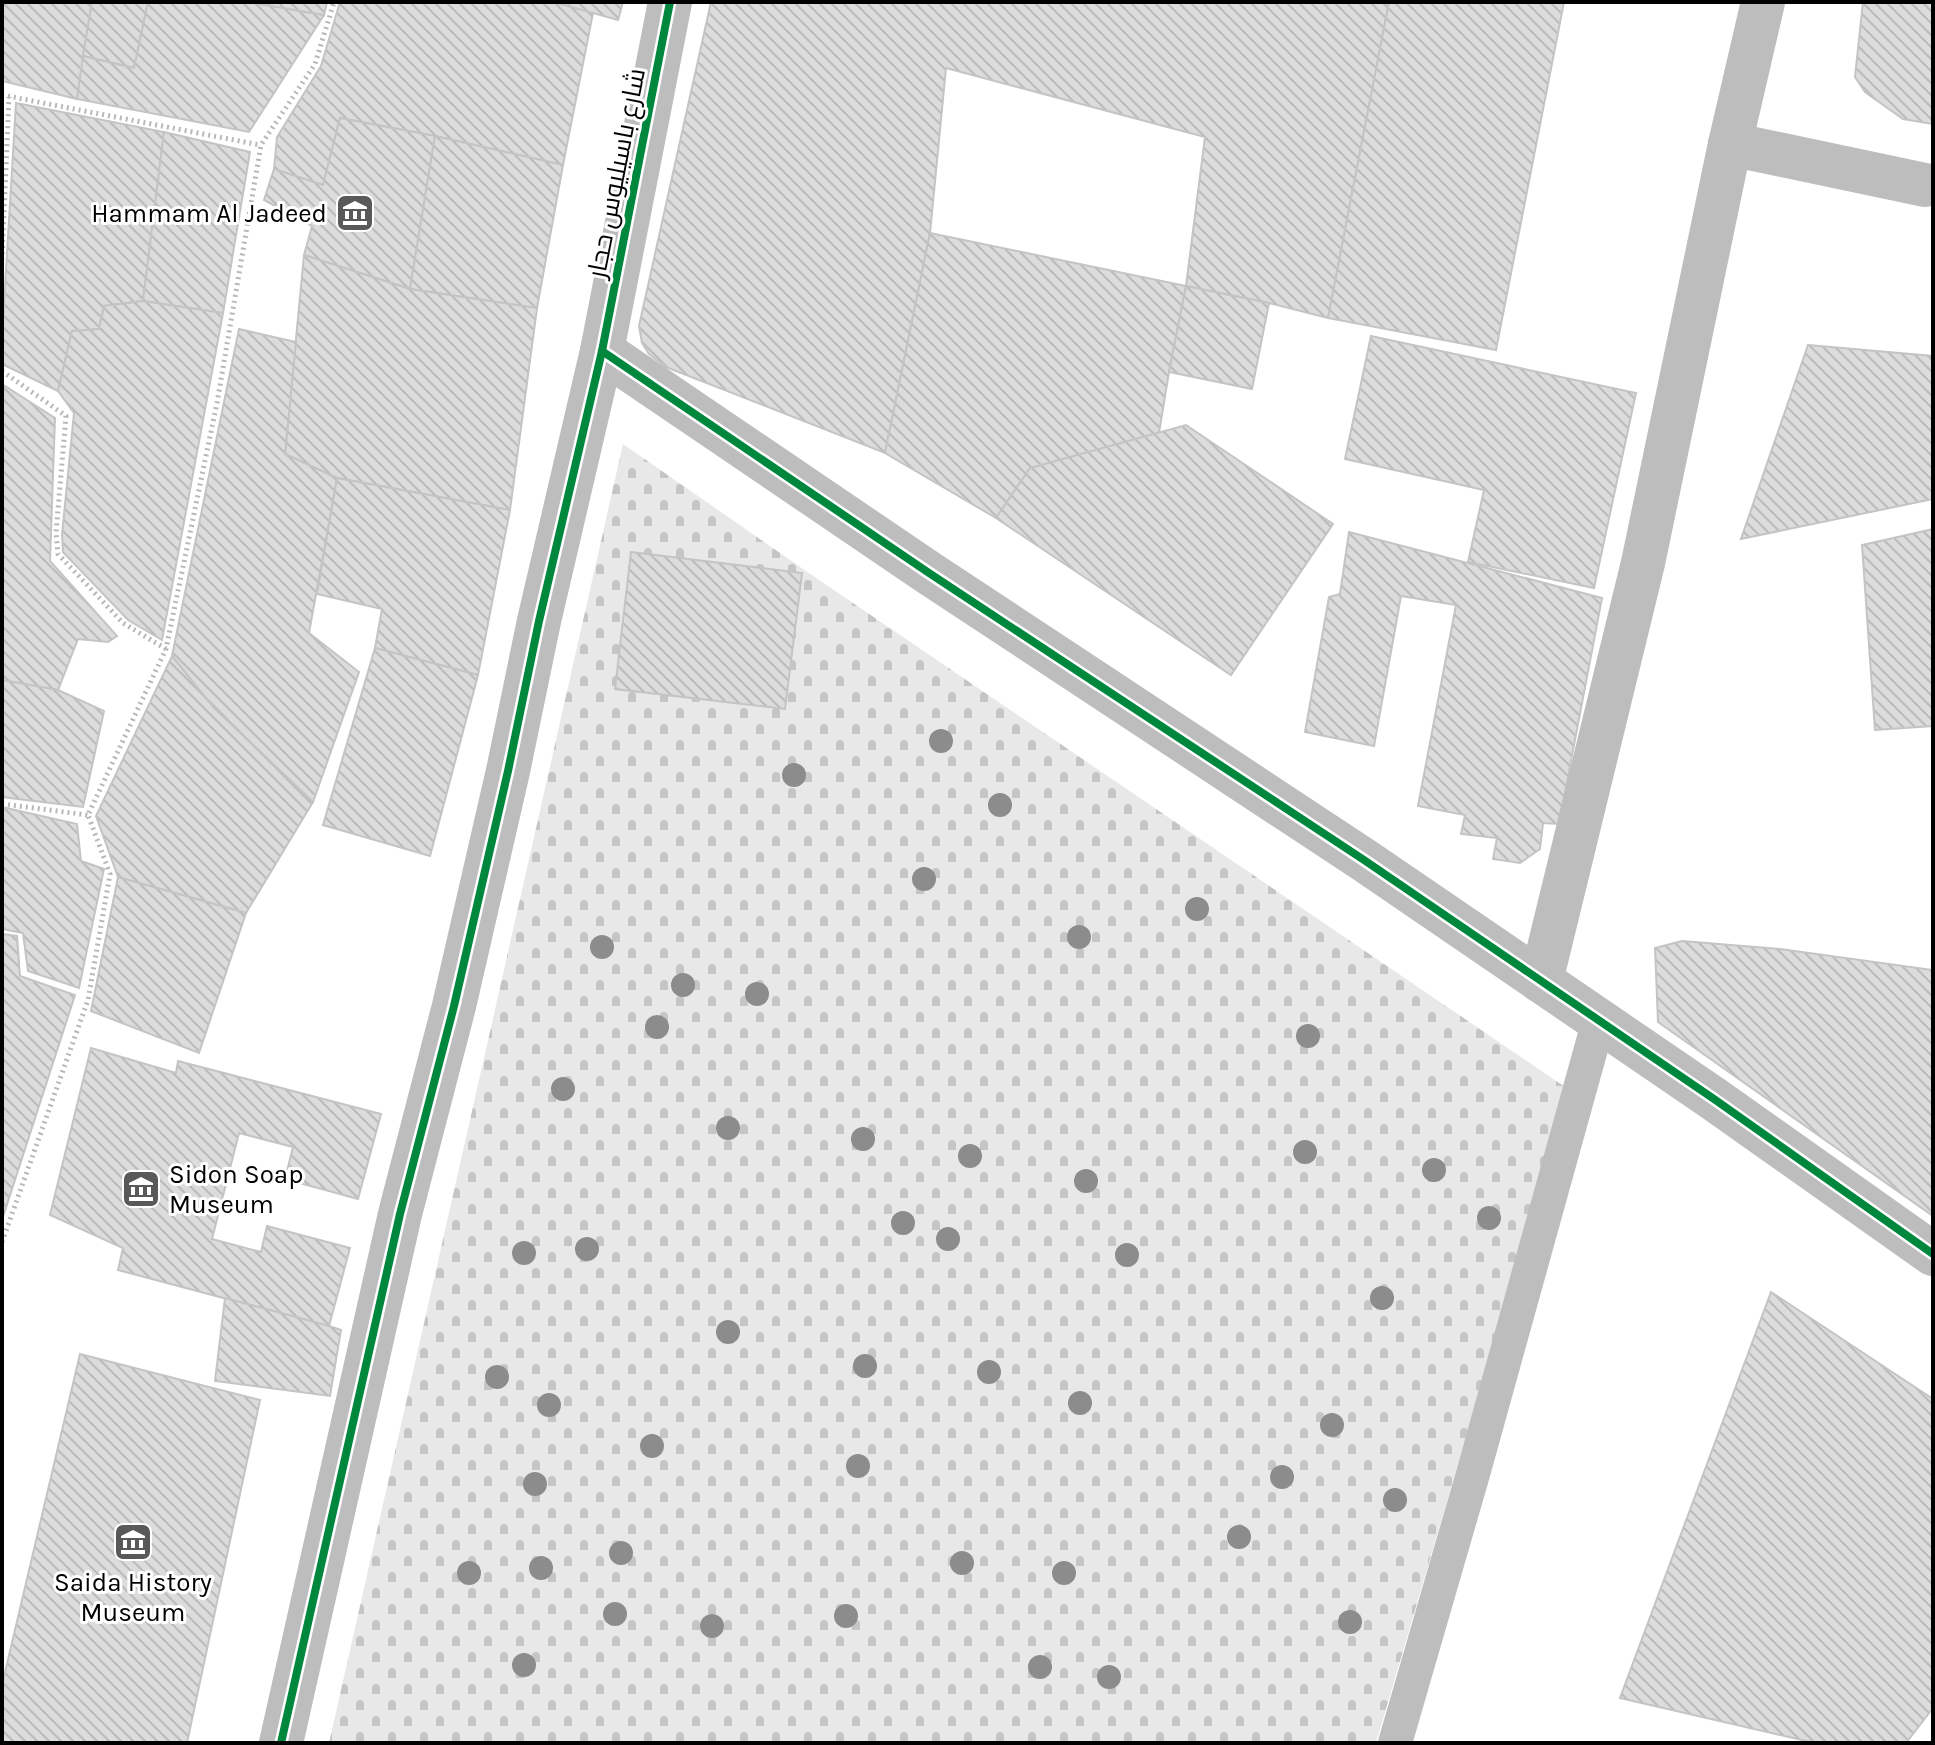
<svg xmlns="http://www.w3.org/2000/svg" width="1935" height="1745" viewBox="0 0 1935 1745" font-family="Karla,Cairo,sans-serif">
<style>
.cemetery{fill:url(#cemetery-stones)}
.building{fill:url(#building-back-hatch);stroke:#c4c4c4;stroke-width:2}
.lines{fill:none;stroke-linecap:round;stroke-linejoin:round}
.path{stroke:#b8b8b8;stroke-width:5;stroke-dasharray:2 4;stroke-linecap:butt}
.lane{stroke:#bdbdbd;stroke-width:34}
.street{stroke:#bdbdbd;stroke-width:44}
.cycleway-casing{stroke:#fff;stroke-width:13}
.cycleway{stroke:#00873e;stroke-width:8}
.tree{fill:#8c8c8c}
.labels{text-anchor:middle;stroke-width:6;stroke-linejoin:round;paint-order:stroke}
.street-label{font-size:26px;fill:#000;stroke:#fff}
.poi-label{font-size:26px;fill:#000;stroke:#fff;text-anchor:end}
</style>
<defs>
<pattern id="cemetery-stones" width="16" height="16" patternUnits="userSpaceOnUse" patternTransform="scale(2)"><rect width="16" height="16" fill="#e8e8e8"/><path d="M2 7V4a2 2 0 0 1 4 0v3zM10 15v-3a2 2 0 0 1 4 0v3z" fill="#c5c5c5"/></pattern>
<pattern id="building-back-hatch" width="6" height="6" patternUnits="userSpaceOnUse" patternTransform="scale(2)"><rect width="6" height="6" fill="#dcdcdc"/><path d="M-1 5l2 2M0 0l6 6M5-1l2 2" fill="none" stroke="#bbb"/></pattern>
</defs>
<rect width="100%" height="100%" fill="#fff"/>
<!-- cemetery -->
<path class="cemetery" d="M 623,444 L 803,569 L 1568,1089 L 1376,1743 L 329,1743 Z"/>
<!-- building -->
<g class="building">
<path d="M 2,2 L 92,2 L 77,99 L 2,81 Z"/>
<path d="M 92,2 L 148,2 L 134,68 L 83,56 Z"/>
<path d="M 148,2 L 248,2 L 324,15 L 249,132 L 77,99 L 83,56 L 134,68 Z"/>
<path d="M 248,2 L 327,2 L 324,15 Z"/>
<path d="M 340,2 L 554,2 L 593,13 L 563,165 L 435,136 L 340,118 L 323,185 L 274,169 L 277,137 L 321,66 Z"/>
<path d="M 554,2 L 623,2 L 618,20 Z"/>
<path d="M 711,2 L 1389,2 L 1328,318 L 1269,303 L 1186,286 L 1205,137 L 946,68 L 930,233 L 885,453 L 666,367 L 649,354 L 642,343 L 639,326 Z"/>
<path d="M 1389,2 L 1564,2 L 1496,350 L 1328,318 Z"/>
<path d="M 1863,2 L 1933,2 L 1933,124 L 1903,119 L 1865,92 L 1855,77 Z"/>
<path d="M 16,103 L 164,132 L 143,301 L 104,306 L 99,329 L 72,331 L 58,391 L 2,364 L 2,337 Z"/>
<path d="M 340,118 L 435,136 L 410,289 L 304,255 L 312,226 L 264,200 L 274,169 L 323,185 Z"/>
<path d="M 164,132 L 250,152 L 223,313 L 143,301 Z"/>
<path d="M 435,136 L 563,165 L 537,308 L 410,289 Z"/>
<path d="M 930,233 L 1186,286 L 1169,372 L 1159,433 L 1030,468 L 996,518 L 885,453 Z"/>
<path d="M 304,255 L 410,289 L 537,308 L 510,510 L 337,478 L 285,454 Z"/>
<path d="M 1186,286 L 1269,303 L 1252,389 L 1169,372 Z"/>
<path d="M 143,301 L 223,313 L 162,640 L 128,620 L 63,552 L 62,535 L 74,413 L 58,391 L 72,331 L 99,329 L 104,306 Z"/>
<path d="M 239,329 L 296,342 L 285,454 L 337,478 L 309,633 L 359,672 L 313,802 L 213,707 L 172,656 Z"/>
<path d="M 1371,336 L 1636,393 L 1594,588 L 1468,562 L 1484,490 L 1345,459 Z"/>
<path d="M 1808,345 L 1933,356 L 1933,499 L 1741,539 Z"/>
<path d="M 2,384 L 55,418 L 50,561 L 117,636 L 108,642 L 78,639 L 58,690 L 2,680 Z"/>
<path d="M 1186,425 L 1333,524 L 1231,675 L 996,518 L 1030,468 Z"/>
<path d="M 337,478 L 510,510 L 478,675 L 375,648 L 382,609 L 317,594 Z"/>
<path d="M 1933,529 L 1933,726 L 1875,730 L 1862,545 Z"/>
<path d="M 1349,532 L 1602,598 L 1559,824 L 1543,823 L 1540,849 L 1520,863 L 1493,859 L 1497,838 L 1461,834 L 1465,815 L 1418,806 L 1456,605 L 1401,596 L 1374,746 L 1305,732 L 1329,597 L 1340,594 Z"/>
<path d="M 631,552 L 802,573 L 785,709 L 615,689 Z"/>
<path d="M 375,648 L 478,675 L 430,856 L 323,825 Z"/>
<path d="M 172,656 L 213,707 L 313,802 L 246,913 L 118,877 L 96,816 Z"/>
<path d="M 2,680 L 58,690 L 104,711 L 83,807 L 2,797 Z"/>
<path d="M 2,807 L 77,824 L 81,861 L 104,869 L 79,988 L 28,971 L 23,933 L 2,929 Z"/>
<path d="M 118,877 L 246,913 L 199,1053 L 91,1011 Z"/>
<path d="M 2,934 L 17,936 L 20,976 L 75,995 L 2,1220 Z"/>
<path d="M 1682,941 L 1780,949 L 1933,970 L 1933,1216 L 1658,1022 L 1655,948 Z"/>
<path d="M 91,1048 L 176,1073 L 178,1061 L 381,1114 L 358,1199 L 285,1179 L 293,1147 L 239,1133 L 212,1239 L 261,1252 L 267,1226 L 350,1248 L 329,1326 L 118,1270 L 123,1248 L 50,1215 Z"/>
<path d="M 1771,1292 L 1933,1399 L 1933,1708 L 1906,1743 L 1815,1743 L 1620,1698 Z"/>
<path d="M 225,1298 L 329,1326 L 341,1330 L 330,1396 L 215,1381 Z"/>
<path d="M 80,1354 L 260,1400 L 187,1743 L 2,1743 L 2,1685 Z"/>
</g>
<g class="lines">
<!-- path -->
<g class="path">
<path d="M 2,95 L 260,145"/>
<path d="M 2,260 L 9,97"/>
<path d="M 2,371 L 66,416 L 56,533 L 58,554 L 123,623 L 166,649"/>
<path d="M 2,804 L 88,815"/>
<path d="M 2,1242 L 88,1000 L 110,874 L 88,815 L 166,649 L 217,403 L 261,145 L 315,64 L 334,2"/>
</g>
<!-- lane -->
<path class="lane" d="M 1395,1743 L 1473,1474 L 1599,1020"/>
<!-- street -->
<g class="street">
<path d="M 1730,144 L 1925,185"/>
<path d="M 602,351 L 929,573 L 1364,860 L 1714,1099 L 1933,1254"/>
<path d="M 1541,981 L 1643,563 L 1730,144 L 1763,2"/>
<path d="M 281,1743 L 400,1214 L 454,1006 L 508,771 L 539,621 L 602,351 L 670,2"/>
</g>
<!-- cycleway casing -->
<g class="cycleway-casing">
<g id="cycleway">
<path d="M 602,351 L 929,573 L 1364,860 L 1714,1099 L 1933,1254"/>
<path d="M 281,1743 L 400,1214 L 454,1006 L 508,771 L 539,621 L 602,351 L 670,2"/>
</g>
</g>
<!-- cycleway -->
<use href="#cycleway" class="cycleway"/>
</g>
<!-- trees -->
<g class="tree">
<circle cx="941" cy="741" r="12"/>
<circle cx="794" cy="775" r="12"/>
<circle cx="1000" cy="805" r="12"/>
<circle cx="924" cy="879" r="12"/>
<circle cx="1197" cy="909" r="12"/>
<circle cx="1079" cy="937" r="12"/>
<circle cx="602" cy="947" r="12"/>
<circle cx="683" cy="985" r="12"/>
<circle cx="757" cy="994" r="12"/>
<circle cx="657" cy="1027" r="12"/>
<circle cx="1308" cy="1036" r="12"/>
<circle cx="563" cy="1089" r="12"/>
<circle cx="728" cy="1128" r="12"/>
<circle cx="863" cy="1139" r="12"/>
<circle cx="1305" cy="1152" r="12"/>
<circle cx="970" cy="1156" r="12"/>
<circle cx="1434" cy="1170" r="12"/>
<circle cx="1086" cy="1181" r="12"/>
<circle cx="1489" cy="1218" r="12"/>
<circle cx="903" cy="1223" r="12"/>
<circle cx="948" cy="1239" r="12"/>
<circle cx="587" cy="1249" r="12"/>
<circle cx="524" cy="1253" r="12"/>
<circle cx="1127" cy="1255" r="12"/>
<circle cx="1382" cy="1298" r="12"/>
<circle cx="728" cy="1332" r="12"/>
<circle cx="865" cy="1366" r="12"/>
<circle cx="989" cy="1372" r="12"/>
<circle cx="497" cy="1377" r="12"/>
<circle cx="1080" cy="1403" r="12"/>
<circle cx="549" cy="1405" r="12"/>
<circle cx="1332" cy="1425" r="12"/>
<circle cx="652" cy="1446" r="12"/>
<circle cx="858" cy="1466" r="12"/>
<circle cx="1282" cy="1477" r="12"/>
<circle cx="535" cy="1484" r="12"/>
<circle cx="1395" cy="1500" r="12"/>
<circle cx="1239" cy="1537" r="12"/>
<circle cx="621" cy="1553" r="12"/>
<circle cx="962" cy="1563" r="12"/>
<circle cx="541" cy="1568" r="12"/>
<circle cx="469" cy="1573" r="12"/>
<circle cx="1064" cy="1573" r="12"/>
<circle cx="615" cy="1614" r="12"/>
<circle cx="846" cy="1616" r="12"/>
<circle cx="1350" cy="1622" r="12"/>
<circle cx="712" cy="1626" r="12"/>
<circle cx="524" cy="1665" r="12"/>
<circle cx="1040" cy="1667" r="12"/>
<circle cx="1109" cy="1677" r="12"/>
</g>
<!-- icons -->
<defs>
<g id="museum-square" transform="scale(2)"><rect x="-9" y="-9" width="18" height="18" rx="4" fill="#595959" stroke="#fff"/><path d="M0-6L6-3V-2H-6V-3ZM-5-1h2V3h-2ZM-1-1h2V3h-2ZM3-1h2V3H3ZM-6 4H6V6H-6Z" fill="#fff"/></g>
</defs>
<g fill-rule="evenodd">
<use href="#museum-square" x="355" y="213"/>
<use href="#museum-square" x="141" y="1189"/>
<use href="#museum-square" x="133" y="1542"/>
</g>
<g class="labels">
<!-- street labels -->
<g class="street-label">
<text transform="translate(616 173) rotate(-79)" y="9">شارع باسيليوس حجار</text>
</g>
<!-- poi labels -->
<g class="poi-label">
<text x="327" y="222">Hammam Al Jadeed</text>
<text x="169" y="1183" text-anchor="start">Sidon Soap<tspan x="169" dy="30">Museum</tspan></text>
<text x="133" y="1591" text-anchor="middle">Saida History<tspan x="133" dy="30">Museum</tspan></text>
</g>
</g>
<!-- border -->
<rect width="1935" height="1745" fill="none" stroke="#000000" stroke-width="8"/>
</svg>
